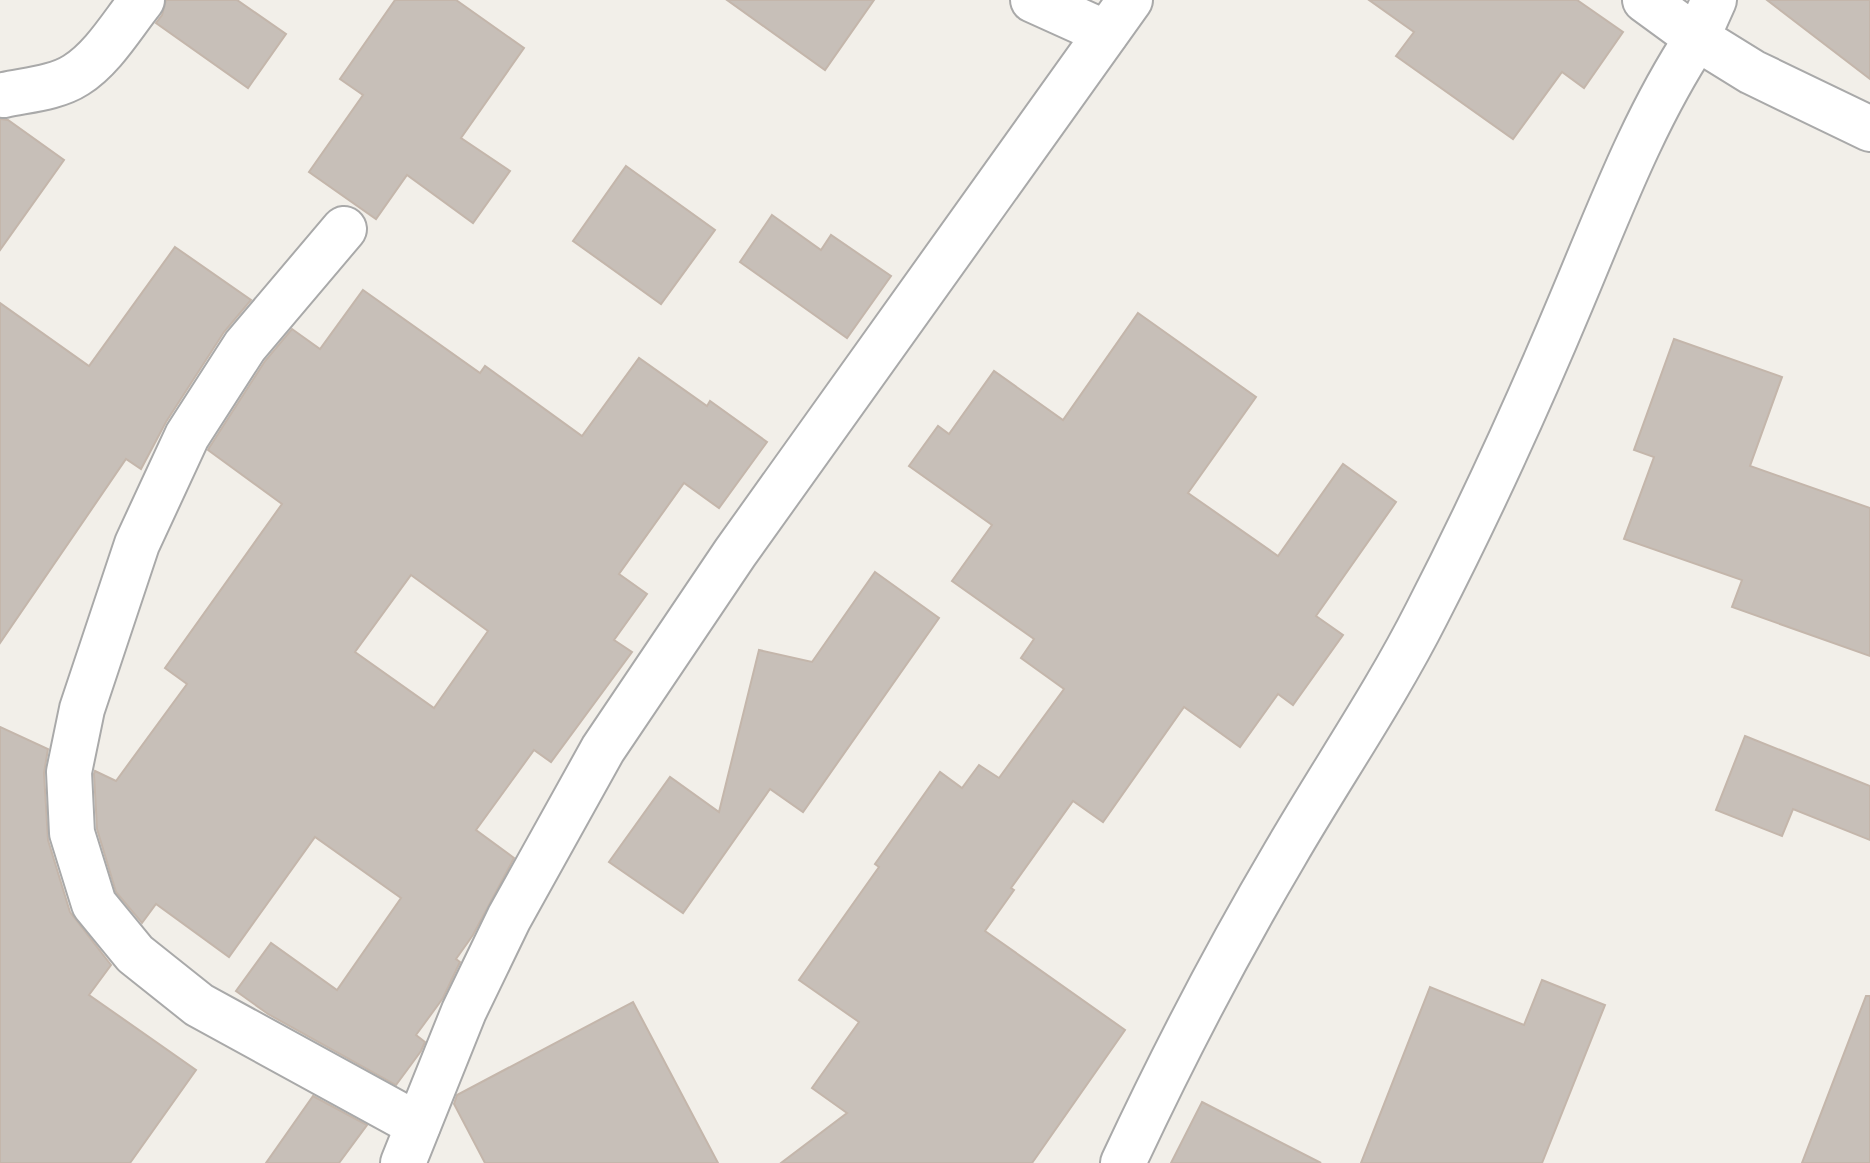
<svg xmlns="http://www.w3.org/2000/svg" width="1870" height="1163" viewBox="0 0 1870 1163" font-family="'Roboto Condensed',sans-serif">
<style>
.building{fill:#c7bfb8;stroke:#c4b6ab;stroke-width:2;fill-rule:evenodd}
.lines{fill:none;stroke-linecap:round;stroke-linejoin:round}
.street-casing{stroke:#a9a9a9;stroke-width:48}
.street{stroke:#fff;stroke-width:44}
</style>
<rect width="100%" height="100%" fill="#f2efe9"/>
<!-- building -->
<g class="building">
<path d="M 166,0 L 237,0 L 286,34 L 248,88 L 156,23 L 162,15 Z"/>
<path d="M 395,0 L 456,0 L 524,48 L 461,138 L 510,171 L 473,223 L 407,175 L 376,219 L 309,172 L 363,95 L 340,79 Z"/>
<path d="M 727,0 L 874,0 L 825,70 Z"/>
<path d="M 1369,0 L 1577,0 L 1623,32 L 1584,88 L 1562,72 L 1513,139 L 1396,56 L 1414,32 Z"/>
<path d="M 1767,0 L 1870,0 L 1870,79 Z"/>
<path d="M 0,119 L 8,120 L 64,160 L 0,250 Z"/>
<path d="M 626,166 L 715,230 L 661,304 L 573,241 Z"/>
<path d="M 772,215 L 821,250 L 831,235 L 891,276 L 847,338 L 740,262 Z"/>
<path d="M 175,247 L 251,300 L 224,332 L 166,422 L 141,469 L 126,459 L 0,643 L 0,303 L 89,366 Z"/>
<path d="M 363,290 L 480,373 L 485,366 L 582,436 L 639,358 L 707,406 L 710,401 L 767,442 L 719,508 L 684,483 L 619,574 L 647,594 L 614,640 L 632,652 L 551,762 L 534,750 L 476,830 L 514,858 L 473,935 L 456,959 L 460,962 L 443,998 L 416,1035 L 425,1042 L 421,1051 L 396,1085 L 268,1014 L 236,991 L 271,943 L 337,990 L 401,898 L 315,837 L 229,957 L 156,904 L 142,923 L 116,892 L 97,829 L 94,774 L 95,771 L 116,781 L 187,684 L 165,668 L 282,504 L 208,450 L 209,448 L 265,361 L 292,329 L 320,349 ZM 411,575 L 488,631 L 434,708 L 355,652 Z"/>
<path d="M 1138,313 L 1256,397 L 1188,493 L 1278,556 L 1343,464 L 1396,502 L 1316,616 L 1343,635 L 1293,705 L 1278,694 L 1240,747 L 1184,707 L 1103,822 L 1073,801 L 1011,888 L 1014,890 L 985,931 L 1125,1030 L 1032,1163 L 781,1163 L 847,1113 L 812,1088 L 859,1022 L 799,980 L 879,867 L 875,864 L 940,772 L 962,788 L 979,765 L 999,778 L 1064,689 L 1021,658 L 1034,639 L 952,581 L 992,525 L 909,466 L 938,426 L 949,434 L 994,371 L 1063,420 Z"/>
<path d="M 1674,339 L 1782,377 L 1750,466 L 1870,508 L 1870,656 L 1732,607 L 1742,580 L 1624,539 L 1654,457 L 1634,450 Z"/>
<path d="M 875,572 L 939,618 L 803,812 L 770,789 L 683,913 L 609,862 L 670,777 L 719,812 L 759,650 L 812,662 Z"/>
<path d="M 0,727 L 48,749 L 44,773 L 48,840 L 70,912 L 111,965 L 89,995 L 196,1070 L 130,1163 L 0,1163 Z"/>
<path d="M 1745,736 L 1870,786 L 1870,840 L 1793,809 L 1782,836 L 1716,810 Z"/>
<path d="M 1542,980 L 1605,1005 L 1542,1163 L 1361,1163 L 1430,987 L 1524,1025 Z"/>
<path d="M 1866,996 L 1870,996 L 1870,1163 L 1802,1163 Z"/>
<path d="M 633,1002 L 718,1163 L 485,1163 L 454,1104 L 457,1095 Z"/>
<path d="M 313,1096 L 367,1125 L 339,1163 L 266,1163 Z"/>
<path d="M 1202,1102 L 1321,1163 L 1171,1163 Z"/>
</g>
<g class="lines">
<!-- street casing -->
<g class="street-casing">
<g id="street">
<path d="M 1033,0 L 1106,33"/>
<path d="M 1645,0 L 1697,38 L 1714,0"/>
<path d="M 4,95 C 27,90 56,88 76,75 C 103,58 122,25 142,0"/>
<path d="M 344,229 L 245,346 L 187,436 L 137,544 L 82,709 L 69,772 L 72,833 L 94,904 L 135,954 L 199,1005 L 418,1125"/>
<path d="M 403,1163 L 464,1011 L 509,918 L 603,749 L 735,553 L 1130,0"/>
<path d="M 1123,1163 C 1172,1058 1226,954 1285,854 C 1332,773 1385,696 1427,613 C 1479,512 1527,407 1571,302 C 1609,212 1643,120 1697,38 L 1752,72 L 1870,129"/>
</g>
</g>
<!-- street -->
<use href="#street" class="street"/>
</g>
</svg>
